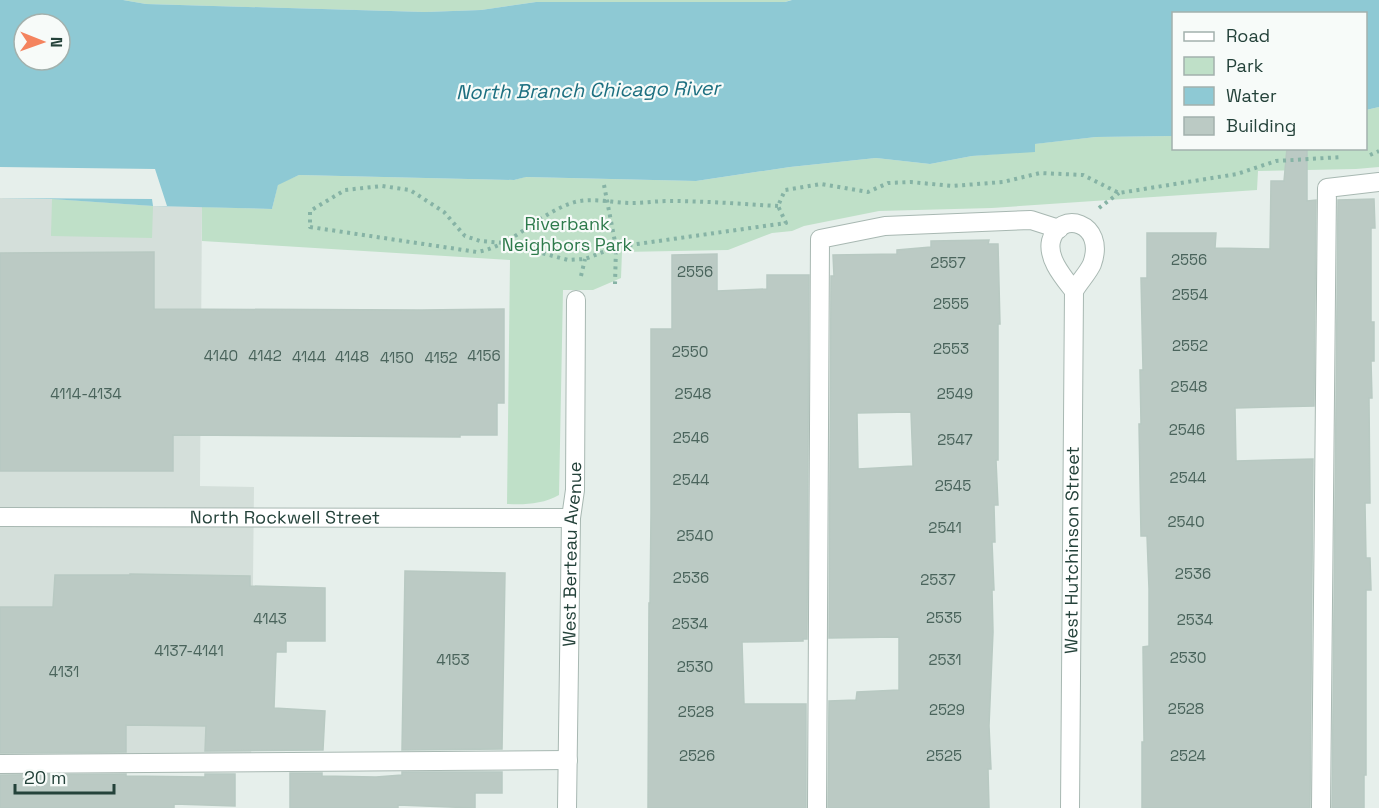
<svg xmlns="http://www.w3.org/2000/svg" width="1379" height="808" viewBox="0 0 1379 808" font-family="'Space Grotesk',sans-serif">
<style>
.built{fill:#d4dfda}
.green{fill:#bfe0c8}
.water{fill:#8ec9d4;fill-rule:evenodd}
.pier{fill:#e6efeb}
.building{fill:#bbcac4;stroke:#b8c9c2;stroke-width:1.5;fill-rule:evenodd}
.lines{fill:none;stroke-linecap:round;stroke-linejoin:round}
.service-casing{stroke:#a8b8b2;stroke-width:20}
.minor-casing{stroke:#a8b8b2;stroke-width:20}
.path{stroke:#86b3a5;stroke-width:4;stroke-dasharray:3 4.5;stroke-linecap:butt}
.service{stroke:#fff;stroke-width:18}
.minor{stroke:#fff;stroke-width:18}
.labels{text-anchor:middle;stroke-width:4.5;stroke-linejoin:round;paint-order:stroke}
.number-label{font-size:15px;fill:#4a645c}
.park-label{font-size:18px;fill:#2d7a4b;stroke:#f7fbf9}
.street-label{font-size:18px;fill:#24423a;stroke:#f7fbf9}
.water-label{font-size:20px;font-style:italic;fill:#1c6f80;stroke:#f7fbf9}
</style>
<rect width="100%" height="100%" fill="#e6efeb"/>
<!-- built -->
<path class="built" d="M 0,198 L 52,199 L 153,206 L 202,207 L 200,486 L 254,487 L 251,768 L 0,769 Z"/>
<!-- green -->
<g class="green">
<path d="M 123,0 L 791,0 L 785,2 L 536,2 L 481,10 L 425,12 L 146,4 Z"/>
<path d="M 1379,107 L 1379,167 L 1356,169 L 1258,171 L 1257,190 L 992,208 L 879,211 L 804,226 L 792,231 L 772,233 L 728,250 L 622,252 L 621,278 L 593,290 L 563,290 L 559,495 C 543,504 525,505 507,504 L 510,260 L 202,241 L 202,207 L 272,209 L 278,184 L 299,175 L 514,180 L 525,177 L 696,181 L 790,167 L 876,158 L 930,164 L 972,156 L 1035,151 L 1034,144 L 1096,137 L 1173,136 L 1174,148 L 1366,148 L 1366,110 Z"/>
<path d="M 52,199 L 153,206 L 152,238 L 51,236 Z"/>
</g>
<!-- water -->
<path class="water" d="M 0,0 L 123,0 L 146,4 L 425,12 L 481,10 L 536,2 L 785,2 L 792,0 L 1379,0 L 1379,107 L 1366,110 L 1366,14 L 1174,14 L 1173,136 L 1096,137 L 1035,144 L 1035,152 L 972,156 L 930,164 L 876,158 L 790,167 L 696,181 L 526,177 L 514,180 L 299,175 L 278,185 L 272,209 L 153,206 L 52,199 L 0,198 ZM 24,24 L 60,24 L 60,60 L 24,60 Z"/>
<!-- pier -->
<path class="pier" d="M 0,167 L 155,169 L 167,206 L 153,206 L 152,199 L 0,198 Z"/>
<!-- building -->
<g class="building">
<path d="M 1287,148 L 1307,148 L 1307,201 L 1316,200 L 1314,406 L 1235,408 L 1236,461 L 1313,459 L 1310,808 L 1142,808 L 1142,742 L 1144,742 L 1143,647 L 1149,646 L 1149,589 L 1147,536 L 1141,536 L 1139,424 L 1141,424 L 1140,370 L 1143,370 L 1141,278 L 1147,278 L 1147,233 L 1216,233 L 1215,248 L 1270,249 L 1271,181 L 1284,181 Z"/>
<path d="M 1374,199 L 1375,228 L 1371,228 L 1371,322 L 1374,322 L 1374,361 L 1371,361 L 1372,398 L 1369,398 L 1370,503 L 1365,503 L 1366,558 L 1370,558 L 1371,590 L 1366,590 L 1366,775 L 1364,775 L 1364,808 L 1332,808 L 1338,200 Z"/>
<path d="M 989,240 L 988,244 L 998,244 L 1000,324 L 998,324 L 998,460 L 996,460 L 998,505 L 994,505 L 995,542 L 992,542 L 994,590 L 992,590 L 993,632 L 989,726 L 991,769 L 988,769 L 989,808 L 828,808 L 829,701 L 856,700 L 857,692 L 899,690 L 899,637 L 829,638 L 831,276 L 834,276 L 833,255 L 897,254 L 897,250 L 931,247 L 931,241 ZM 911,412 L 913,466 L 858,469 L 857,413 Z"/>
<path d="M 154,252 L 154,309 L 421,310 L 504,309 L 504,403 L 497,403 L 497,435 L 460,435 L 460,437 L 173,435 L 173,471 L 0,471 L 0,253 Z"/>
<path d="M 717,254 L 717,291 L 767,289 L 767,275 L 809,275 L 807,639 L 803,639 L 803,641 L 742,642 L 744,704 L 806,704 L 806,808 L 648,808 L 649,603 L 650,603 L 651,513 L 651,329 L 672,329 L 672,255 Z"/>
<path d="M 405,571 L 505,573 L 502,749 L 402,750 Z"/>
<path d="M 130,574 L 250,576 L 250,586 L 325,588 L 325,641 L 286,641 L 286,652 L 276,652 L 274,708 L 325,711 L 323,750 L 205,751 L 206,726 L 126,725 L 126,752 L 0,753 L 0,607 L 53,607 L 55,575 L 130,575 Z"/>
<path d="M 402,772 L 502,772 L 502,793 L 475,793 L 475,808 L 398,805 L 398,808 L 290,808 L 290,773 L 322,773 L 322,776 L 376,777 L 402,775 Z"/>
<path d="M 126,774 L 126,776 L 205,777 L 205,774 L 235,774 L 235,806 L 174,804 L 174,808 L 0,808 L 0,775 Z"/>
</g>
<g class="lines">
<!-- service casing -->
<g class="service-casing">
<g id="service">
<path d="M 0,764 L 568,760"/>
<path d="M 817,808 L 820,239 L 885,226 L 1031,220 L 1059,229"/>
<path d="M 1321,808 L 1327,188 L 1379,182"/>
</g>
</g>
<!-- minor casing -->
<g class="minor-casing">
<g id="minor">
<path id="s1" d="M 0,517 L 571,518"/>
<path id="s2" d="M 567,808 L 571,518 L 575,490 L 576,300"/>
<path id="s3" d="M 1070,808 L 1074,291 C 1079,282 1088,273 1092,264 C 1107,222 1059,209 1051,241 C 1047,259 1064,278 1074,291"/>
</g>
</g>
<!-- path -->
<g class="path">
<path d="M 1370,155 L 1379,151"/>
<path d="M 604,185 L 616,247 L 615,284"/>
<path d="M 778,206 C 742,204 705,201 669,201 C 656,201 644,203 632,203 C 611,203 589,196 569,204 C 536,216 512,246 477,252 L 310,227 L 310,211 L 345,190 L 382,186 L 410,190 L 444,212 L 465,236 L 480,241 L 504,243 L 568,260 L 585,259 L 616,247 L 786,223 L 778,206 L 785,190 L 821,184 L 868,192 L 888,183 L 911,182 L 952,186 L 1003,182 L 1040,173 L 1083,175 L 1119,193 L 1237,174 L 1276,161 L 1342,157"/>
<path d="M 1099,208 L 1119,193"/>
<path d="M 581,276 L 585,259"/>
</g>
<!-- service -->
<use href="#service" class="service"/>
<!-- minor -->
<use href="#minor" class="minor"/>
</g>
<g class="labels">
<!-- number labels -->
<g class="number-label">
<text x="1189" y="265">2556</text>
<text x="948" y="268">2557</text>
<text x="695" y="277">2556</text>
<text x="1190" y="300">2554</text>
<text x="951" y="309">2555</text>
<text x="1190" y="351">2552</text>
<text x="951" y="354">2553</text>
<text x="690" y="357">2550</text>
<text x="221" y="361">4140</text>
<text x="265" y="361">4142</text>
<text x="484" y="361">4156</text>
<text x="309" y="362">4144</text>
<text x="352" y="362">4148</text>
<text x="397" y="363">4150</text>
<text x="441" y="363">4152</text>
<text x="1189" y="392">2548</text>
<text x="86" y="399">4114-4134</text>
<text x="693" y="399">2548</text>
<text x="955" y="399">2549</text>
<text x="1187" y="435">2546</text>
<text x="691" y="443">2546</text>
<text x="955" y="445">2547</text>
<text x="1188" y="483">2544</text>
<text x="691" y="485">2544</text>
<text x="953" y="491">2545</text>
<text x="1186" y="527">2540</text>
<text x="945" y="533">2541</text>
<text x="695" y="541">2540</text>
<text x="1193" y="579">2536</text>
<text x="691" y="583">2536</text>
<text x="938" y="585">2537</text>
<text x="944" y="623">2535</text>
<text x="270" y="624">4143</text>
<text x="1195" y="625">2534</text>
<text x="690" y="629">2534</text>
<text x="189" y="656">4137-4141</text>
<text x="1188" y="663">2530</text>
<text x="453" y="665">4153</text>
<text x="945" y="665">2531</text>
<text x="695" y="672">2530</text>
<text x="64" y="677">4131</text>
<text x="1186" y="714">2528</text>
<text x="947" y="715">2529</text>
<text x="696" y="717">2528</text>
<text x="697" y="761">2526</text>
<text x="944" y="761">2525</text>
<text x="1188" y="761">2524</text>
</g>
<!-- park labels -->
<g class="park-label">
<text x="567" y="230">Riverbank<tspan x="567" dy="21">Neighbors Park</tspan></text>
</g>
<!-- street labels -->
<g class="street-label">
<text dy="6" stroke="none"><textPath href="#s1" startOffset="285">North Rockwell Street</textPath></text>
<text dy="6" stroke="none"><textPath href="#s3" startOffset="258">West Hutchinson Street</textPath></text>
<text dy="6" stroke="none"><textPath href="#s2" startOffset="254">West Berteau Avenue</textPath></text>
</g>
<!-- water labels -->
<g class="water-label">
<text transform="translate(588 90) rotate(-1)" y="7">North Branch Chicago River</text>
</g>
</g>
<!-- legend -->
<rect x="1172" y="12" width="195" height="138" fill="#f7fbf9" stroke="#a3b1ad" stroke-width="1.5"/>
<rect x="1184" y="32" width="30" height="9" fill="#ffffff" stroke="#a3b1ad" stroke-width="1.5"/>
<text x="1226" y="42" font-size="18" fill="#24423a">Road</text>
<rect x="1184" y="57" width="30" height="18" fill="#bfe0c8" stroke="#a3b1ad" stroke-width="1.5"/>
<text x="1226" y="72" font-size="18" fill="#24423a">Park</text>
<rect x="1184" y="87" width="30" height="18" fill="#8ec9d4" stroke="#a3b1ad" stroke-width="1.5"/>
<text x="1226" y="102" font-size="18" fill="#24423a">Water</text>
<rect x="1184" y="117" width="30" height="18" fill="#bbcac4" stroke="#a3b1ad" stroke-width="1.5"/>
<text x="1226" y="132" font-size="18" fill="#24423a">Building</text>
<!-- north arrow -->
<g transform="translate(42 42) rotate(91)"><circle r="28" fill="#f7fbf9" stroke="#a3b1ad" stroke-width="1.5"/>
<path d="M0-4.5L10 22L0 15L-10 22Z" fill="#f4845f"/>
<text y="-9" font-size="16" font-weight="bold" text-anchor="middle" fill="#24423a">N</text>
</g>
<!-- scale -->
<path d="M15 784v9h99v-9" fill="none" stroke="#24423a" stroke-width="3"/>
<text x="24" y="784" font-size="18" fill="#24423a" stroke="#f7fbf9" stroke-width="4.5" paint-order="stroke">20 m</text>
</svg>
